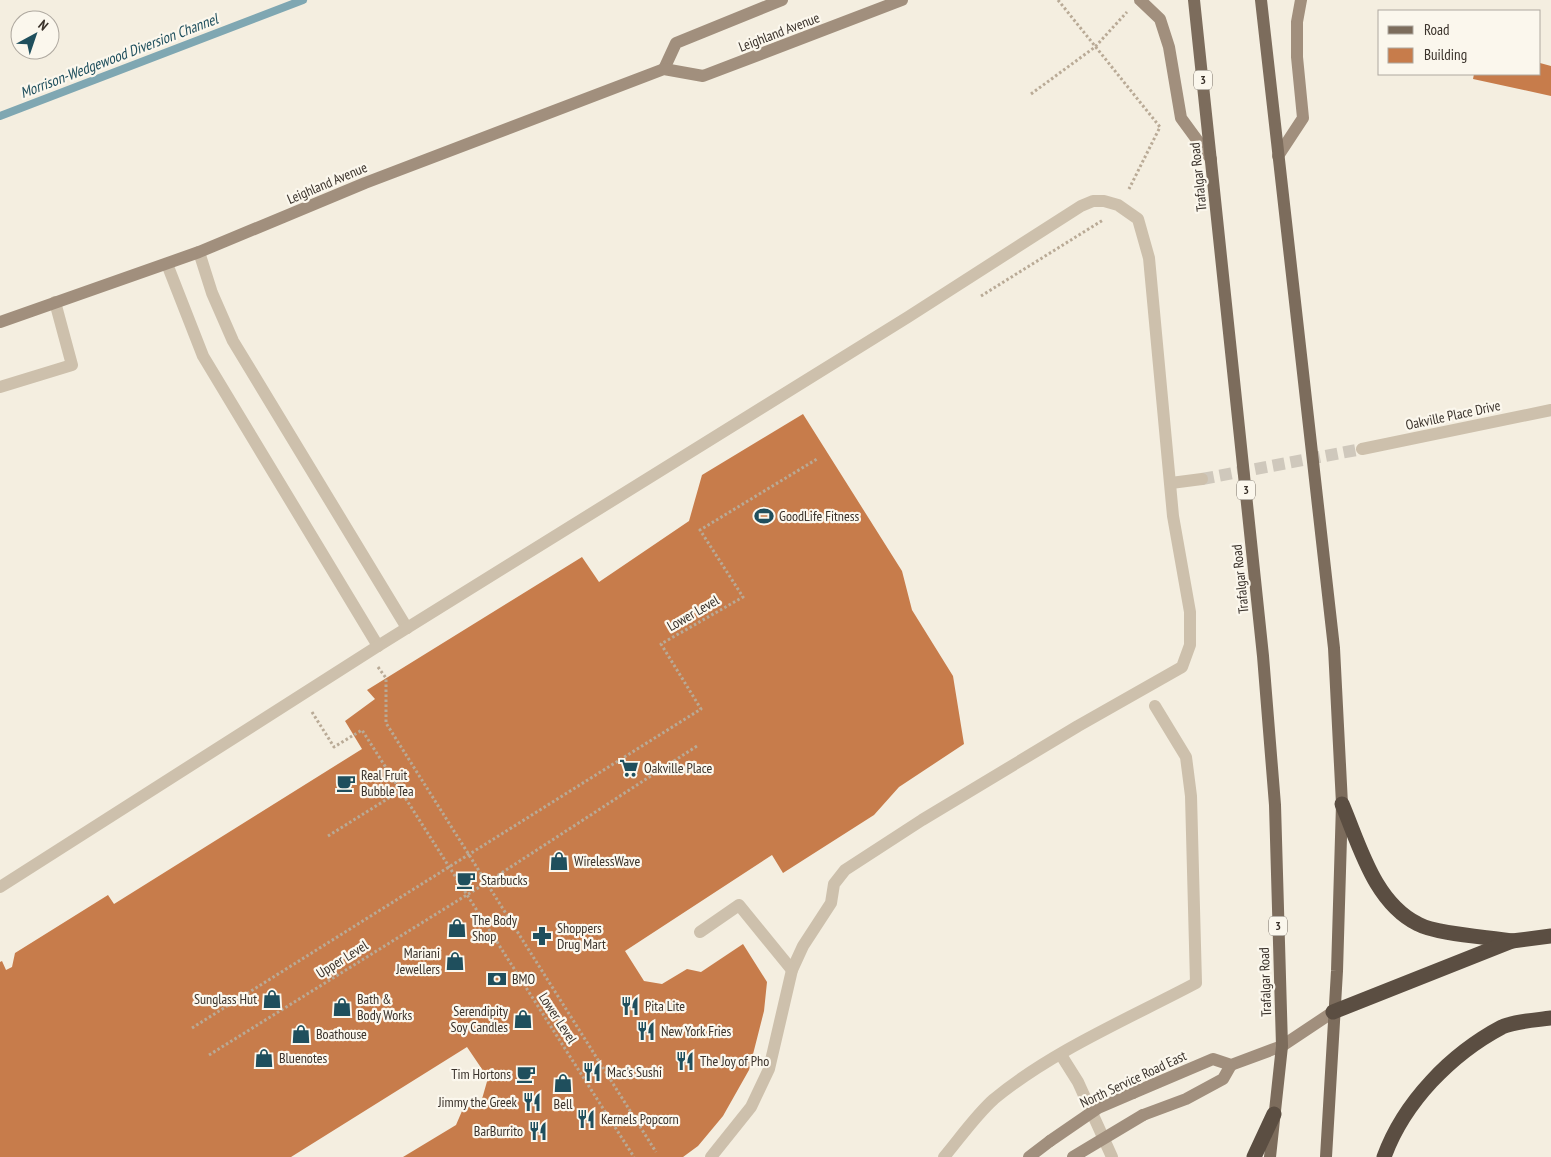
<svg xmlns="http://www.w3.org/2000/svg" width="1551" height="1157" viewBox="0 0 1551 1157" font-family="'PT Sans Narrow',sans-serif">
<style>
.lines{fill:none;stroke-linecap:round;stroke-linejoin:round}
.stream{stroke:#7fa7b2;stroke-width:8}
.building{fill:#c77c4b}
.street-tunnel{stroke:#cfc8bc;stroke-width:12;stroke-dasharray:12 6;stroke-linecap:butt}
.path{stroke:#b9aa96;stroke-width:3;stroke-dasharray:2.5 2.5;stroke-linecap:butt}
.lane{stroke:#cdc0ac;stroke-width:12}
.street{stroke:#cdc0ac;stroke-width:12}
.secondary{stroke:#a18f7d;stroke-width:12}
.primary{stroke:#7c6c5c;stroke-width:12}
.highway{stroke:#5b4e42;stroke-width:15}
.secondary-bridge{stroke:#a18f7d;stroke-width:12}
.labels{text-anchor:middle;stroke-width:4.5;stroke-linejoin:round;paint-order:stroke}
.shield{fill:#fbf7ed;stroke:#746d65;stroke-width:1}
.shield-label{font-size:12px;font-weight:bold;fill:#3a322b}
.street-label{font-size:14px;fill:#3a322b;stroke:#fbf7ed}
.poi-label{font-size:14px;fill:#3a322b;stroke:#fbf7ed;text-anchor:start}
.water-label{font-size:15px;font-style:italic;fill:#1f4f5d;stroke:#fbf7ed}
</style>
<rect width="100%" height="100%" fill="#f4eee0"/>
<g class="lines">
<!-- stream -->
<path class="stream" d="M 0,116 L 303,0"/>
</g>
<!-- building -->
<g class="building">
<path d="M 1540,63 L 1551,66 L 1551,96 L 1473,79 L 1474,74 L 1540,74 Z"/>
<path d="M 803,414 L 902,571 L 912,610 L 953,676 L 964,744 L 899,787 L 874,815 L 783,873 L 772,855 L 625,951 L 644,981 L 662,984 L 687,969 L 701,972 L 743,944 L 767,982 L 764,1011 L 749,1070 L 723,1116 L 698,1146 L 683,1157 L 403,1157 L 456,1125 L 462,1111 L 482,1099 L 488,1078 L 467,1047 L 291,1157 L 0,1157 L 0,962 L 2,961 L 6,970 L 12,967 L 15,953 L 108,895 L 114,904 L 362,749 L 345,721 L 375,699 L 367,690 L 582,557 L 599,582 L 689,521 L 702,475 Z"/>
</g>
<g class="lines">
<!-- street-tunnel -->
<path class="street-tunnel" d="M 1202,479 L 1362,449"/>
<!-- path -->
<g class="path">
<path d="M 1058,0 L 1160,127 L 1129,189"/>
<path d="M 1031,94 L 1095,47 L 1127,12"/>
<path d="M 981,296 L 1103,220"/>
<path d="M 378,667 L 386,678 L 386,723 L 656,1152"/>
<path d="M 312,712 L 334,747 L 362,730 L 634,1157"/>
<path d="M 328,836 L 400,791"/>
<path d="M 192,1028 L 701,709 L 661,644 L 743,597 L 700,530 L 817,459"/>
<path d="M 209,1055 L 486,883 L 697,746"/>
</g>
<!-- lane -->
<g class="lane">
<path d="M 199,252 L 212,293 L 233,341 L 407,628"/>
<path d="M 167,264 L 203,356 L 378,646"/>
<path d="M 0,387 L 72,365 L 55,302"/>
<path d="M 0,887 L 378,646 L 908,317 L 1081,206 L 1093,201 L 1104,201 L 1118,205 L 1138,219 L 1149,258 L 1173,516 L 1190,612 L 1190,645 L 1182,667 L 1078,726 L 922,820 L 845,870 L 834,884 L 831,903 L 803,946 L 792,970 L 769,1069 L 751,1107 L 711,1157"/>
<path d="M 700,932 L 739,905 L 792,970"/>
<path d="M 1061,1055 L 1078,1082 L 1112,1157"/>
<path d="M 944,1157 C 960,1138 976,1115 994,1099 C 1052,1051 1130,1018 1196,983 L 1191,796 L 1186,757 L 1155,706"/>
</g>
<!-- street -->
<g class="street">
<path d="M 1362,449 L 1551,410"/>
<path d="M 1171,483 L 1202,479"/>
</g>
<!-- secondary -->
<g class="secondary">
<path d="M 1140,0 L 1160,19 L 1169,47 L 1181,118 L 1211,159"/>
<path d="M 664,69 L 676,43 L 782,0"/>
<path d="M 1278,156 L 1303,118 L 1297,57 L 1297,22 L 1301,0"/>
<path d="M 0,322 L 199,252 L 365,183 L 664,69 L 703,76 L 902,0"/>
<path d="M 1133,1093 L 1213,1059 L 1231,1065 L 1282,1046 L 1333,1012"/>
<path d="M 1143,1115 L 1186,1099 L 1223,1079 L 1231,1065"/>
<path d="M 1029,1157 L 1050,1141"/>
</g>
<!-- primary -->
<g class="primary">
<path d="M 1194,0 L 1263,656 L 1275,805 L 1282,1046 L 1270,1157"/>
<path d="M 1261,0 L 1334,648 L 1342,804 L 1337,971 L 1326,1157"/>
</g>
<!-- highway -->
<g class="highway">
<path d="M 1342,804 C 1360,846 1374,902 1418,924 C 1436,934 1489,937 1512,941"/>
<path d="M 1333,1012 L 1512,941 L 1551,936"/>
<path d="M 1254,1157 L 1274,1114"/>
<path d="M 1384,1157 C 1404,1102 1451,1054 1502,1027 C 1515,1021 1537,1020 1551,1018"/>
</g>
<!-- secondary-bridge -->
<g class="secondary-bridge">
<path d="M 1050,1141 L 1098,1108 L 1133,1093"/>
<path d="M 1073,1157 L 1143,1115"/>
</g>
</g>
<!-- icons -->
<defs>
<g id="stadium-bare" transform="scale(1.5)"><path d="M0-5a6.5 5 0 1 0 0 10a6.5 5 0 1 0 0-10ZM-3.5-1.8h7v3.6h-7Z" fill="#1f4f5d" stroke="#fbf7ed" stroke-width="2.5" paint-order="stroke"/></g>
<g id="supermarket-bare" transform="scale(1.5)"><path d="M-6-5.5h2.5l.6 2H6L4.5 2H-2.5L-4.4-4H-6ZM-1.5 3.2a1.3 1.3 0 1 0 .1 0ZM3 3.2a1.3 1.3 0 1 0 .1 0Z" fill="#1f4f5d" stroke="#fbf7ed" stroke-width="2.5" paint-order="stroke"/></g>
<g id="cafe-bare" transform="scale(1.5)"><path d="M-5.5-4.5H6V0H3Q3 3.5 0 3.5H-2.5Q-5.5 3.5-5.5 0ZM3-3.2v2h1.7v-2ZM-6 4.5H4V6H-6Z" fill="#1f4f5d" stroke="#fbf7ed" stroke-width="2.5" paint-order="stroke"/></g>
<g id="shop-bare" transform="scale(1.5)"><path d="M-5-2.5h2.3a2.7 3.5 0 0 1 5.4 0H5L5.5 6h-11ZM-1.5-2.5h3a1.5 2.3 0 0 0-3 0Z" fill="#1f4f5d" stroke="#fbf7ed" stroke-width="2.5" paint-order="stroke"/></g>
<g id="pharmacy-bare" transform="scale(1.5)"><path d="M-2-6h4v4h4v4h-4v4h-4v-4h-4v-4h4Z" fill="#1f4f5d" stroke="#fbf7ed" stroke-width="2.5" paint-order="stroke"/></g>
<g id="bank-bare" transform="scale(1.5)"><path d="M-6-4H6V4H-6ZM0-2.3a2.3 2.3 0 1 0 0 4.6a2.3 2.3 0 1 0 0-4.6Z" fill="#1f4f5d" stroke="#fbf7ed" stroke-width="2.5" paint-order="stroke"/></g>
<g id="restaurant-bare" transform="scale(1.5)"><path d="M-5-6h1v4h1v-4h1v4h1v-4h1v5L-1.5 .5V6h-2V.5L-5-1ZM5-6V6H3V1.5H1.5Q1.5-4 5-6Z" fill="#1f4f5d" stroke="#fbf7ed" stroke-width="2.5" paint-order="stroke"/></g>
</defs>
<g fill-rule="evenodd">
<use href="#stadium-bare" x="764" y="516"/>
<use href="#supermarket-bare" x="629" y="768"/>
<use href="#cafe-bare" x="346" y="783"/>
<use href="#shop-bare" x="559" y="861"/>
<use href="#cafe-bare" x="466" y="880"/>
<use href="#shop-bare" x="457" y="928"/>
<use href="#pharmacy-bare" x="542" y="936"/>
<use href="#shop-bare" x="455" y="961"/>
<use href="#bank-bare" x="497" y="979"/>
<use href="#shop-bare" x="272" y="999"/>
<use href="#restaurant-bare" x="630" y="1006"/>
<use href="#shop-bare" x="342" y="1007"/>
<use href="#shop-bare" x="523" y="1019"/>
<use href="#restaurant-bare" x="646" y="1031"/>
<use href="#shop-bare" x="301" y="1034"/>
<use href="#shop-bare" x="264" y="1058"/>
<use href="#restaurant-bare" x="685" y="1061"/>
<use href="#restaurant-bare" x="592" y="1072"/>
<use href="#cafe-bare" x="526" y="1074"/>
<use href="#shop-bare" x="563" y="1083"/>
<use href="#restaurant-bare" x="532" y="1102"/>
<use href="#restaurant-bare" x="586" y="1119"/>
<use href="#restaurant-bare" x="538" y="1131"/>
</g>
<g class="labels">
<!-- shield labels -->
<g class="shield">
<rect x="1194" y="70.5" width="18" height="19" rx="4"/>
<rect x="1237" y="480.5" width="18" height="19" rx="4"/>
<rect x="1269" y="916.5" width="18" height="19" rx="4"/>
</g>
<g class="shield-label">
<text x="1203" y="84">3</text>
<text x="1246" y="494">3</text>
<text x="1278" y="930">3</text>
</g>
<!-- street labels -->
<g class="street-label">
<text transform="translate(779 32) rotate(-21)" y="5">Leighland Avenue</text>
<text transform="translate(1198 177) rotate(-96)" y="5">Trafalgar Road</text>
<text transform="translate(327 183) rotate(-23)" y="5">Leighland Avenue</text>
<text transform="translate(1453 415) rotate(-12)" y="5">Oakville Place Drive</text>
<text transform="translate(1240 579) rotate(-96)" y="5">Trafalgar Road</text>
<text transform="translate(693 613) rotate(-30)" y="5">Lower Level</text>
<text transform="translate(342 959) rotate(-32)" y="5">Upper Level</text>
<text transform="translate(1265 982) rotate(-92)" y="5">Trafalgar Road</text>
<text transform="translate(558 1018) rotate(57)" y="5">Lower Level</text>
<text transform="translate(1133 1079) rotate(-25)" y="5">North Service Road East</text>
</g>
<!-- poi labels -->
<g class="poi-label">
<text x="779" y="521">GoodLife Fitness</text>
<text x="644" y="773">Oakville Place</text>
<text x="361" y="780">Real Fruit<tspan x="361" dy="16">Bubble Tea</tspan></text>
<text x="574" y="866">WirelessWave</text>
<text x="481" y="885">Starbucks</text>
<text x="472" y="925">The Body<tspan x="472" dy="16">Shop</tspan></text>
<text x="557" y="933">Shoppers<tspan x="557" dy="16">Drug Mart</tspan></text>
<text x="440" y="958" text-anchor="end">Mariani<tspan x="440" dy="16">Jewellers</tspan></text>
<text x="512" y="984">BMO</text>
<text x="257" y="1004" text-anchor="end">Sunglass Hut</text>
<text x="357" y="1004">Bath &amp;<tspan x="357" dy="16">Body Works</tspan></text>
<text x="645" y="1011">Pita Lite</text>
<text x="508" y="1016" text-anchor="end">Serendipity<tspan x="508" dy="16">Soy Candles</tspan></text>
<text x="661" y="1036">New York Fries</text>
<text x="316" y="1039">Boathouse</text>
<text x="279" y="1063">Bluenotes</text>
<text x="700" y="1066">The Joy of Pho</text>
<text x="607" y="1077">Mac's Sushi</text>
<text x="511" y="1079" text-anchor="end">Tim Hortons</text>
<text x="517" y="1107" text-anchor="end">Jimmy the Greek</text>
<text x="563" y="1109" text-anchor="middle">Bell</text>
<text x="601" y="1124">Kernels Popcorn</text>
<text x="523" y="1136" text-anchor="end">BarBurrito</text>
</g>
<!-- water labels -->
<g class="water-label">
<text transform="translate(119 56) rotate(-21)" y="5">Morrison-Wedgewood Diversion Channel</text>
</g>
</g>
<!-- legend -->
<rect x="1378" y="10" width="162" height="65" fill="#fbf7ed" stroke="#aea89f"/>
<rect x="1388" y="26" width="25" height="8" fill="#7c6c5c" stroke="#aea89f"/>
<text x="1424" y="35" font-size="15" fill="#3a322b">Road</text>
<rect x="1388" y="48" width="25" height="15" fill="#c77c4b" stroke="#aea89f"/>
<text x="1424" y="60" font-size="15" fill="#3a322b">Building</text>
<!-- north arrow -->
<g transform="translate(35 35) rotate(40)"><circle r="24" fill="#fbf7ed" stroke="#aea89f"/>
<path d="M0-4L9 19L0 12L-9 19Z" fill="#1f4f5d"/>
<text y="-8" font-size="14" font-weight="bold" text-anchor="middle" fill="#3a322b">N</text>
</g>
</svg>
